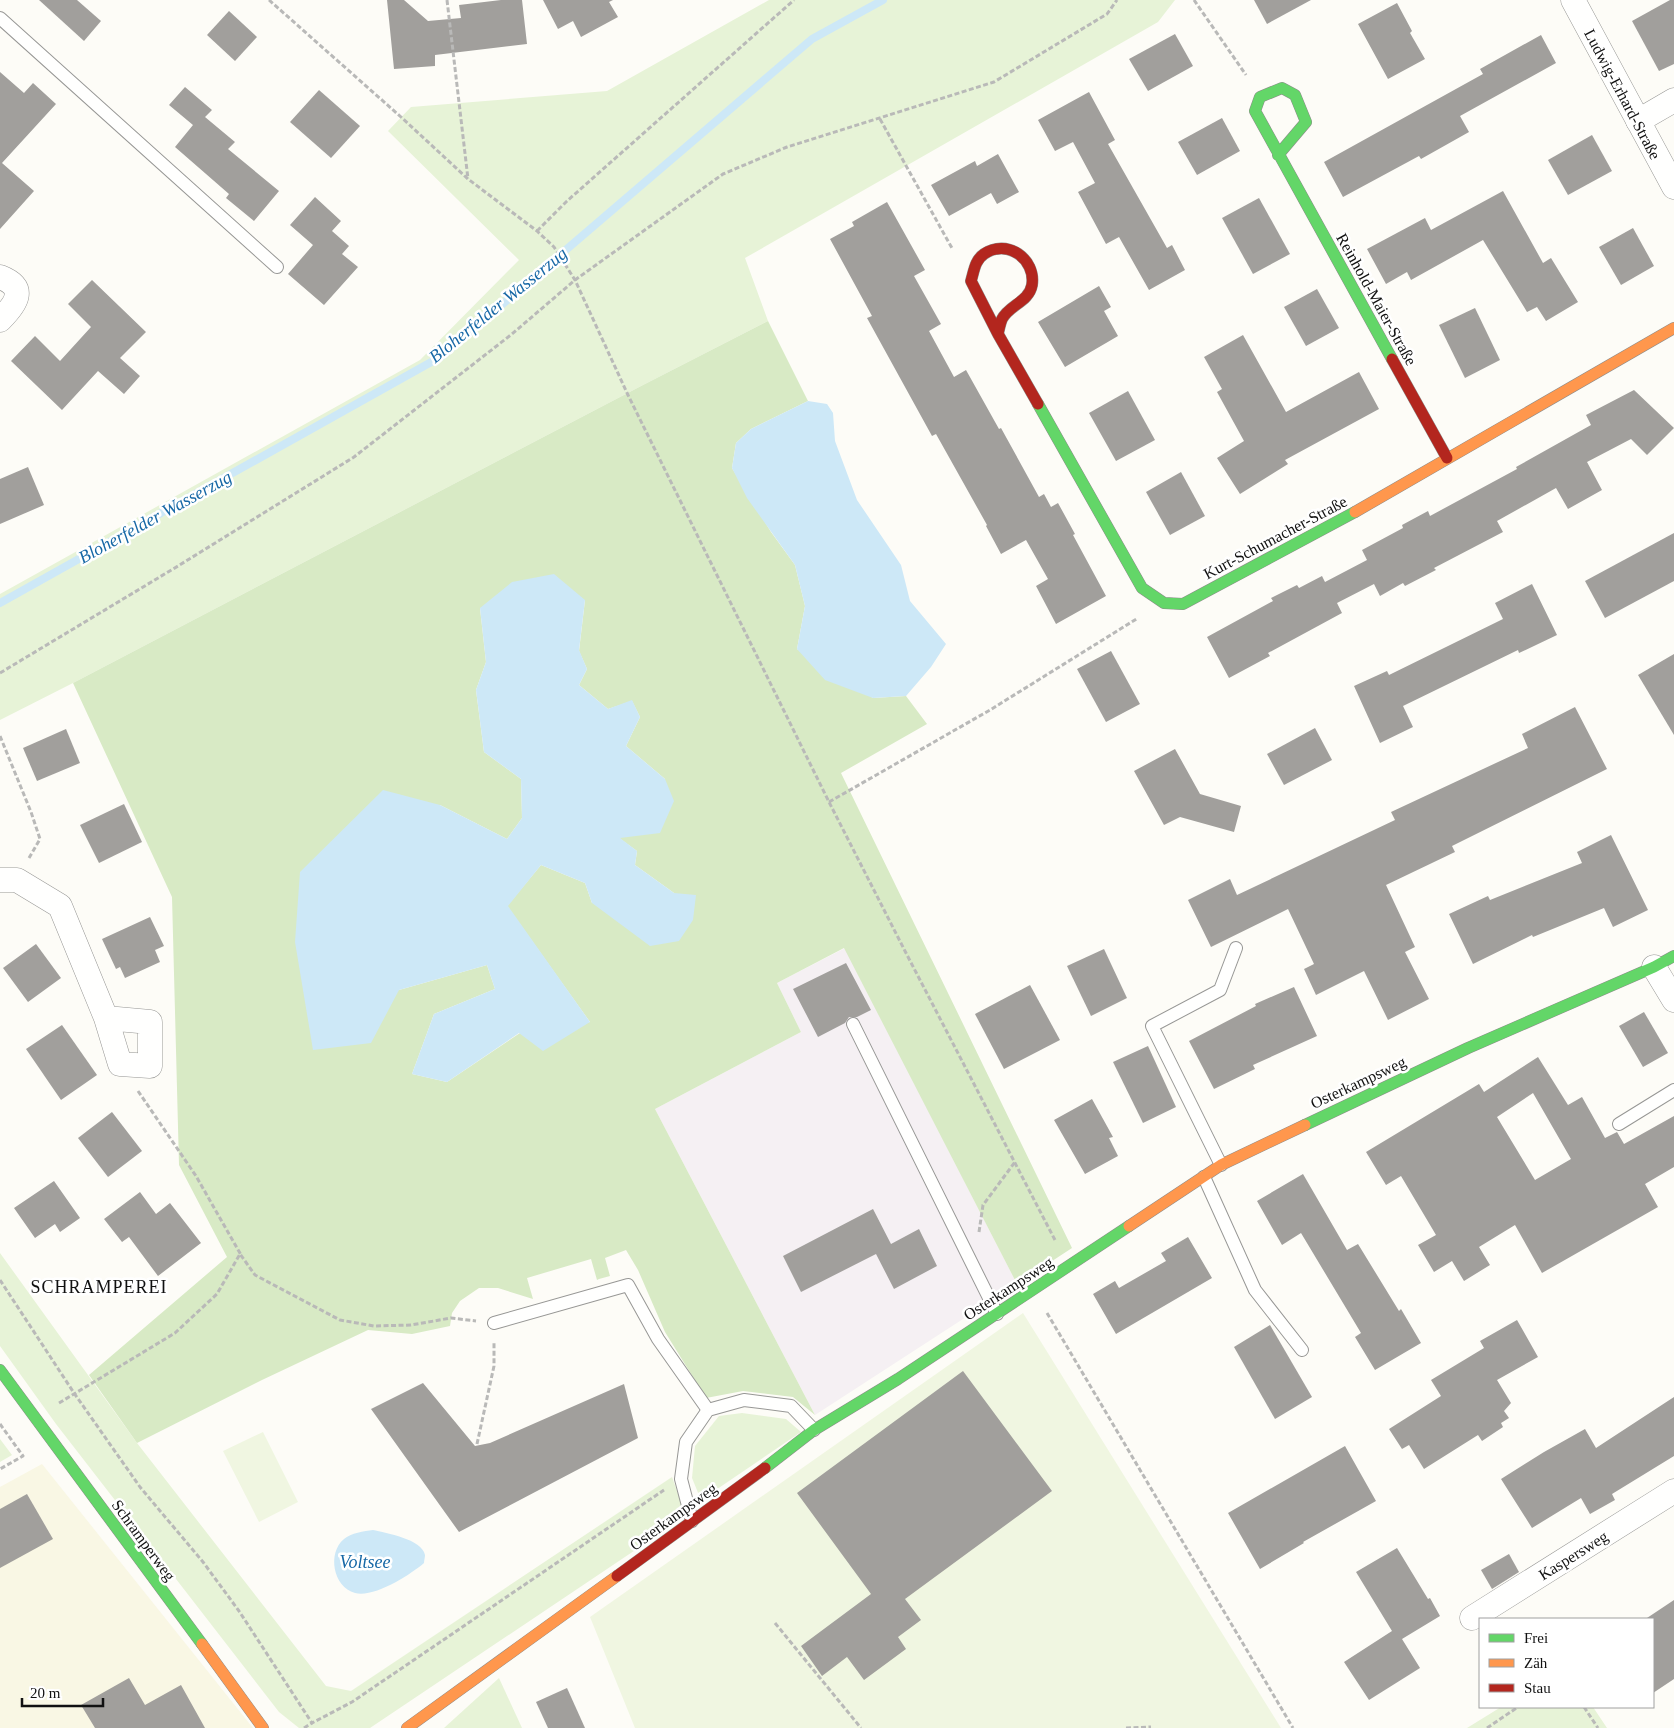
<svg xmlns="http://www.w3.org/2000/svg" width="1674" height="1728" viewBox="0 0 1674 1728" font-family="Georgia,serif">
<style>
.industrial{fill:#f5f0f3}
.farmland{fill:#f9f7e4}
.green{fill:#e7f3d7}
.forest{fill:#d8eac5;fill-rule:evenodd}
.pitch{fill:#f0f6e1}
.water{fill:#cde8f7}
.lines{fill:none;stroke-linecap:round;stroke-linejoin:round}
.stream{stroke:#cde8f7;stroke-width:8}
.building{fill:#a19f9c;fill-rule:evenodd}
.lane-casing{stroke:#979795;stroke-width:14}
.street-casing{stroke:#979795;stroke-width:25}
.fast-casing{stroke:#8e8d8b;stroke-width:12}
.slow-casing{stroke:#8e8d8b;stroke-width:12}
.jam-casing{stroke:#8e8d8b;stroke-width:12}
.path{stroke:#b9b9b8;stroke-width:3;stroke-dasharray:5 2.5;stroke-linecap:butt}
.lane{stroke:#fffffe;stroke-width:12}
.street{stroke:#fffffe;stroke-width:24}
.fast{stroke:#63d668;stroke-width:11}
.slow{stroke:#ff974d;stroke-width:11}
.jam{stroke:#b3261e;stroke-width:11}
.labels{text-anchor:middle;stroke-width:5;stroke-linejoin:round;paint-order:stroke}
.street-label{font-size:16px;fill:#111;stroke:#fff}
.water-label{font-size:18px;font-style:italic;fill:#1768a6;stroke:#fff}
.neighbourhood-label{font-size:18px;letter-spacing:1px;fill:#111;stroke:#fff}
</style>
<rect width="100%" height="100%" fill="#fdfcf7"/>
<!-- industrial -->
<path class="industrial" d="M 845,948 L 1017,1284 L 815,1415 L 655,1109 L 801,1032 L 777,983 Z"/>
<!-- farmland -->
<path class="farmland" d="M 42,1464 L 253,1728 L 0,1728 L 0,1487 Z"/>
<!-- green -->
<g class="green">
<path d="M 769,0 L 1175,0 L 1158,22 L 745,258 L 768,321 L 643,385 L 73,683 L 0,720 L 0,594 L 420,360 L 519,260 L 388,131 L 411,107 L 607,91 Z"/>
<path d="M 0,1253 L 137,1443 L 326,1686 L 351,1691 L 672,1477 L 686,1516 L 370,1728 L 299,1728 L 279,1712 L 56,1424 L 0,1346 Z"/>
<path d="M 742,1413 L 786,1419 L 801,1432 L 701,1500 L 692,1478 L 695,1446 L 719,1416 Z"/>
<path d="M 0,1439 L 12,1455 L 0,1462 Z"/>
<path d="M 499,1678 L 522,1728 L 444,1728 Z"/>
<path d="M 1501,1707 L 1593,1707 L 1607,1728 L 1467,1728 Z"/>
</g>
<!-- forest -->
<path class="forest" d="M 768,321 L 808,401 L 751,429 L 736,443 L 732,468 L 771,532 L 795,565 L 805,606 L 797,649 L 873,698 L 906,696 L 927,724 L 841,773 L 1072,1248 L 1017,1284 L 844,948 L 777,983 L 801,1032 L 655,1109 L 815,1415 L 793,1397 L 743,1391 L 706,1398 L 665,1332 L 638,1270 L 626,1250 L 605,1258 L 610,1276 L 599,1279 L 597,1280 L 591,1259 L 527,1278 L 533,1299 L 498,1288 L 479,1288 L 460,1301 L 452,1313 L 450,1326 L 412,1334 L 368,1330 L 262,1380 L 137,1443 L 89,1375 L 227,1257 L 179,1165 L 172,897 L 73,683 L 643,385 ZM 585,600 L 579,651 L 587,669 L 579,685 L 608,709 L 632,701 L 640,717 L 626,746 L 665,779 L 619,838 L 637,851 L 635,865 L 674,893 L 592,903 L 585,883 L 541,865 L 507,906 L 590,1022 L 520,1033 L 447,1082 L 412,1074 L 434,1014 L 495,989 L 487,965 L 399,990 L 440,805 L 507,839 L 522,818 L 521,779 L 484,752 L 476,690 L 486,662 L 480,608 Z"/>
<!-- pitch -->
<g class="pitch">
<path d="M 1023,1313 L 1281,1728 L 635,1728 L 590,1617 Z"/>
<path d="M 263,1432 L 298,1502 L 259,1522 L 223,1451 Z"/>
</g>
<!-- water -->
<g class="water">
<path d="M 808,401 L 827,404 L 833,413 L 835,441 L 857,500 L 901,565 L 910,601 L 946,644 L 931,667 L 906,696 L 873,698 L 825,680 L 797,649 L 805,606 L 795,565 L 747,498 L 732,468 L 736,443 L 751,429 Z"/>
<path d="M 554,574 L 585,600 L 579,650 L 587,669 L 579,685 L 608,709 L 632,700 L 640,717 L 626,746 L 665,779 L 674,801 L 660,833 L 620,838 L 637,851 L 635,865 L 674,893 L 696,895 L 693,920 L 679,941 L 650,946 L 592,903 L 585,883 L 541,865 L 508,906 L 590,1022 L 543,1051 L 519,1033 L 447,1082 L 412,1074 L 434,1014 L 495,989 L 487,965 L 399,990 L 371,1043 L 313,1050 L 295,942 L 300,872 L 383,790 L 440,805 L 507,839 L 522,818 L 521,779 L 484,752 L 476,690 L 486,662 L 480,608 L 512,582 Z"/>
<path d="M 373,1530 C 386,1533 422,1539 425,1555 C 425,1558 424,1560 424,1563 C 410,1575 374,1598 355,1593 C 333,1587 327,1553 344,1539 C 351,1533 364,1531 373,1530 Z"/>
</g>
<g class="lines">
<!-- stream -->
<path class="stream" d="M 0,603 L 442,356 L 812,39 L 883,0"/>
</g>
<!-- building -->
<g class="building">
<path d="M 39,0 L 77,0 L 101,21 L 84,41 Z"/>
<path d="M 387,0 L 404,0 L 428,21 L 461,18 L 459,5 L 501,0 L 522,0 L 527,44 L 435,55 L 435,66 L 394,69 Z"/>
<path d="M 543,0 L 613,0 L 609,2 L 618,17 L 581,37 L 573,21 L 558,29 Z"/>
<path d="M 1254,0 L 1311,0 L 1267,24 Z"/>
<path d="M 1670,0 L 1674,0 L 1674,64 L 1659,71 L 1632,21 Z"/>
<path d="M 1397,3 L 1412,31 L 1410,33 L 1425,59 L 1388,79 L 1358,24 Z"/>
<path d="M 229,11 L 257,37 L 235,61 L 207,35 Z"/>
<path d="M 1175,34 L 1193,66 L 1148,91 L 1129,59 Z"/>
<path d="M 1541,35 L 1556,63 L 1460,116 L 1469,132 L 1421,159 L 1419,156 L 1343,197 L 1324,162 L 1483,74 L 1480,69 Z"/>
<path d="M 0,72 L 24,93 L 33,83 L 56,104 L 2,163 L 34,191 L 0,229 Z"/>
<path d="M 185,87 L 212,110 L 205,117 L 235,142 L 228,149 L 279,191 L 254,221 L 226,198 L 229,194 L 175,147 L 193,125 L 169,105 Z"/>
<path d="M 319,90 L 360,126 L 331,158 L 290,122 Z"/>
<path d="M 1089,92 L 1115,140 L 1108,144 L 1167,248 L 1172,245 L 1185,270 L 1149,290 L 1119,237 L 1106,244 L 1078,192 L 1095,183 L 1073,142 L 1055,151 L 1038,120 Z"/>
<path d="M 1222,118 L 1240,151 L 1197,175 L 1178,142 Z"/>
<path d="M 1592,135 L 1612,171 L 1568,195 L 1548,160 Z"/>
<path d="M 998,154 L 1019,192 L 997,204 L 991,193 L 949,216 L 931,185 L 975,161 L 977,166 Z"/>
<path d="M 1503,191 L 1543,263 L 1551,258 L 1578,302 L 1546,321 L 1537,307 L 1527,312 L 1483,240 L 1411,280 L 1407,272 L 1386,284 L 1367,249 L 1425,218 L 1431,230 Z"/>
<path d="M 315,197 L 341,221 L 332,231 L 349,246 L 342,254 L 358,267 L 324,305 L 288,274 L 313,245 L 290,225 Z"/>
<path d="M 1259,198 L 1290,254 L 1253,274 L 1222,218 Z"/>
<path d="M 887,202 L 925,270 L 914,276 L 941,324 L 929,331 L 954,377 L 966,370 L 999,429 L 1001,428 L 1039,497 L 1044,494 L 1051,507 L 1058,503 L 1075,534 L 1073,535 L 1106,596 L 1056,624 L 1036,586 L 1048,579 L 1026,540 L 1001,554 L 986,526 L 987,525 L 936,434 L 932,436 L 867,318 L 872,316 L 830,239 L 854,226 L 852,222 Z"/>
<path d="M 1633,228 L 1654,266 L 1621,285 L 1599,247 Z"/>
<path d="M 92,280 L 146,332 L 120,358 L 140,376 L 124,394 L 98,371 L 62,410 L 11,361 L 35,336 L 60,361 L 91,327 L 68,304 Z"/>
<path d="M 1099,286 L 1111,307 L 1104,311 L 1118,336 L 1065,367 L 1038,322 Z"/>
<path d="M 1317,289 L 1339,328 L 1306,346 L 1284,307 Z"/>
<path d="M 1475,308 L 1500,360 L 1465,378 L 1439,325 Z"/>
<path d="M 1243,335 L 1286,412 L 1359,372 L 1379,409 L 1285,460 L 1288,464 L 1240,494 L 1217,458 L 1244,441 L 1217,392 L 1222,389 L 1204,357 Z"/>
<path d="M 1634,390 L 1674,428 L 1647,455 L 1631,439 L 1587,462 L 1602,490 L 1568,509 L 1556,488 L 1497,521 L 1503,532 L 1434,568 L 1436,570 L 1405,586 L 1403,583 L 1380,596 L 1374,584 L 1337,603 L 1342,613 L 1268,653 L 1270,656 L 1229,678 L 1207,637 L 1273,601 L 1271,598 L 1297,585 L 1299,588 L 1322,576 L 1325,582 L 1367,560 L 1362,550 L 1403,528 L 1402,525 L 1428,511 L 1430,516 L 1517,469 L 1516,467 L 1591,425 L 1586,415 Z"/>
<path d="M 1128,391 L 1155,440 L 1116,461 L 1089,413 Z"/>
<path d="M 28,467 L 44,505 L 0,524 L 0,479 Z"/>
<path d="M 1181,472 L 1205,516 L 1170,535 L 1146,492 Z"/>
<path d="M 1674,533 L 1674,581 L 1605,618 L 1585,581 Z"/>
<path d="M 1532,584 L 1557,635 L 1519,653 L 1518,650 L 1403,706 L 1413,727 L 1380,743 L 1354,686 L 1387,671 L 1389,675 L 1503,619 L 1495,603 Z"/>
<path d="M 1111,651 L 1140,704 L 1106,722 L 1077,669 Z"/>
<path d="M 1674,654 L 1674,735 L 1638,675 Z"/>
<path d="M 1575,707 L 1607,769 L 1452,846 L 1455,852 L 1386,885 L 1415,947 L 1405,952 L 1429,999 L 1388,1020 L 1364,971 L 1316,995 L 1304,969 L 1314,964 L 1288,909 L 1211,947 L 1188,900 L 1230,879 L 1237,895 L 1395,820 L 1391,812 L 1528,748 L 1522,734 Z"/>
<path d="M 1315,728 L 1332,760 L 1284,785 L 1267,754 Z"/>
<path d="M 66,729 L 80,763 L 37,781 L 23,748 Z"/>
<path d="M 1175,749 L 1200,794 L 1241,806 L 1234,832 L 1180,817 L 1164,825 L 1134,771 Z"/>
<path d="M 124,804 L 142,842 L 99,863 L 80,825 Z"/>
<path d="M 1611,835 L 1648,910 L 1613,927 L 1604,908 L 1533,937 L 1532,935 L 1473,964 L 1449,914 L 1488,896 L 1490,900 L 1582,863 L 1577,852 Z"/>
<path d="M 150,917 L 164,946 L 155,950 L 160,962 L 125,978 L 120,967 L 116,969 L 102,939 Z"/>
<path d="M 36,944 L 61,978 L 28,1002 L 3,968 Z"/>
<path d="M 1104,949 L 1127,998 L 1091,1016 L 1067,966 Z"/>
<path d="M 846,963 L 871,1010 L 857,1017 L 849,1017 L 845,1023 L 818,1037 L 793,989 Z"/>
<path d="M 1030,985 L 1060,1040 L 1004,1069 L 975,1014 Z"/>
<path d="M 1294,987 L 1317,1036 L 1253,1065 L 1255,1069 L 1214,1089 L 1189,1041 L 1256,1006 L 1255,1004 Z"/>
<path d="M 1644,1012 L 1668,1053 L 1643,1067 L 1619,1026 Z"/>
<path d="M 62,1025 L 97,1075 L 61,1100 L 26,1049 Z"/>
<path d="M 1148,1046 L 1176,1107 L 1143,1123 L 1113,1062 Z"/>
<path d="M 1538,1057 L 1568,1105 L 1582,1097 L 1605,1138 L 1617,1132 L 1624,1144 L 1674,1116 L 1674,1167 L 1645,1184 L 1658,1207 L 1542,1273 L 1515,1225 L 1479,1247 L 1490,1265 L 1464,1281 L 1452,1261 L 1434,1272 L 1418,1245 L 1436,1235 L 1401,1176 L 1386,1185 L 1366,1152 L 1479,1084 L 1484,1092 ZM 1533,1093 L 1571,1159 L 1535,1180 L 1497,1117 Z"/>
<path d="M 1092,1099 L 1113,1137 L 1109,1138 L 1118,1156 L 1085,1174 L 1054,1120 Z"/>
<path d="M 112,1112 L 142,1151 L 108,1177 L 78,1138 Z"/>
<path d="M 1303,1174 L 1347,1250 L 1358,1244 L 1399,1311 L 1401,1309 L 1421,1343 L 1375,1370 L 1355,1337 L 1361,1333 L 1301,1233 L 1282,1245 L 1257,1201 Z"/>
<path d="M 54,1181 L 80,1218 L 60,1232 L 55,1224 L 35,1238 L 14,1208 Z"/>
<path d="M 140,1192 L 156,1214 L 170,1203 L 201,1243 L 158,1276 L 129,1237 L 122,1242 L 104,1219 Z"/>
<path d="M 873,1209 L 891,1244 L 919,1229 L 937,1266 L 894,1289 L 876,1254 L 801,1292 L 783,1256 Z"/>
<path d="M 1188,1237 L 1212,1278 L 1116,1334 L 1093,1294 L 1115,1281 L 1119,1288 L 1166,1261 L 1161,1253 Z"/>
<path d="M 1517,1320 L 1538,1357 L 1497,1380 L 1511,1403 L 1504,1411 L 1509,1418 L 1501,1423 L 1503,1427 L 1482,1441 L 1478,1435 L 1424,1469 L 1409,1445 L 1402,1449 L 1389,1429 L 1441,1396 L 1431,1380 L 1484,1348 L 1480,1341 Z"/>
<path d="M 1270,1325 L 1312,1397 L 1275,1419 L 1234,1347 Z"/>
<path d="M 963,1371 L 1052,1491 L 905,1599 L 921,1620 L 898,1637 L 906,1649 L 864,1680 L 847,1657 L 822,1676 L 801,1646 L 871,1594 L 797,1493 Z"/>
<path d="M 423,1383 L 475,1446 L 490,1443 L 624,1384 L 638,1438 L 459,1532 L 371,1409 Z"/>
<path d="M 1674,1397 L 1674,1456 L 1612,1494 L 1615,1500 L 1590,1514 L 1581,1498 L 1532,1528 L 1501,1479 L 1544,1452 L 1585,1429 L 1596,1448 Z"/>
<path d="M 1345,1446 L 1376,1501 L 1303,1542 L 1304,1543 L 1260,1569 L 1228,1513 Z"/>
<path d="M 27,1494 L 53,1539 L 0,1568 L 0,1509 Z"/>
<path d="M 1397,1548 L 1428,1599 L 1430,1598 L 1440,1616 L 1402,1639 L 1420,1668 L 1369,1700 L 1344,1662 L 1392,1631 L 1356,1572 Z"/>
<path d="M 1509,1554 L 1519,1572 L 1492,1589 L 1481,1570 Z"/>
<path d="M 1674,1600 L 1674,1679 L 1653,1693 L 1653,1619 L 1647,1618 Z"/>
<path d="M 129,1678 L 145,1705 L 181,1685 L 205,1728 L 95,1728 L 81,1705 Z"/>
<path d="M 567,1688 L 585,1728 L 548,1728 L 536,1702 Z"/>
</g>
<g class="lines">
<!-- lane casing -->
<g class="lane-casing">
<g id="lane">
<path d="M 0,18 L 277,267"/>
<path d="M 853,1024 L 997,1314"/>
<path d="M 1619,1124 L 1674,1090"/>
<path d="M 1221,1165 L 1152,1026 L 1220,990 L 1236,948"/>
<path d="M 1204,1177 L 1255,1290 L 1302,1350"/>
<path d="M 494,1323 L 628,1285 L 658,1339 L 708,1410"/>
<path d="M 692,1521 L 681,1479 L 686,1442 L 708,1410 L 744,1400 L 791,1406 L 814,1430"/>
</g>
</g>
<!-- street casing -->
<g class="street-casing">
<g id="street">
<path d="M 1573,0 L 1674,187"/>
<path d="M 1638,121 L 1674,100"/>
<path d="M 0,277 C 28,288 16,304 0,320"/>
<path d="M 0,880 L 17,880 L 60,906 L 106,1018 L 120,1064 L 150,1066 L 150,1022 L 106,1018"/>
<path d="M 1654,967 L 1674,1000"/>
<path d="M 1472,1618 L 1674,1491"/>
</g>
</g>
<!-- fast casing -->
<g class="fast-casing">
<g id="fast">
<path d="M 1278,155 L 1306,122 L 1295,95 L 1282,88 L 1260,97 L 1255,111 L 1392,359"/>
<path d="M 1038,404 L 1142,588 L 1164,603 L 1183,604 L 1355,512"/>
<path d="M 1305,1125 L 1468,1048 L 1654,967 L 1674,956"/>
<path d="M 0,1370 L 202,1644"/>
<path d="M 765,1468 L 814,1430 L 898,1379 L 1129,1226"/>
</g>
</g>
<!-- slow casing -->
<g class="slow-casing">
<g id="slow">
<path d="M 1355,512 L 1674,328"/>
<path d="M 1129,1226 L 1221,1165 L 1305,1125"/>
<path d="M 202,1644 L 263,1728"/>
<path d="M 407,1728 L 617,1576"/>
</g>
</g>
<!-- jam casing -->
<g class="jam-casing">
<g id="jam">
<path d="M 998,334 C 999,329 1000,324 1002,319 C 1009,305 1029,302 1032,285 C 1036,259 1007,238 984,254 C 975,260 974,271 971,281 L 998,334 L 1038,404"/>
<path d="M 1392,359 L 1447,458"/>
<path d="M 617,1576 L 765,1468"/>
</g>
</g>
<!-- path -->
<g class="path">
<path d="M 269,0 L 401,117 L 468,179 L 537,231 L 554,247 L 575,280 L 628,395 L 829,802 L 906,953 L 1056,1242"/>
<path d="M 447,0 L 468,179"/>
<path d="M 1194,0 L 1246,75"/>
<path d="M 880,119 L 953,250"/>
<path d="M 537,231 L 567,201 L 794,0"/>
<path d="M 0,673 L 178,566 L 354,457 L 512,334 L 575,280 L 723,174 L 787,147 L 994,82 L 1107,14 L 1117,0"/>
<path d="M 0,736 L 31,812 L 40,839 L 29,858"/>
<path d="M 829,802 L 990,710 L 1138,618"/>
<path d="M 138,1091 L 196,1176 L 241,1255"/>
<path d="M 979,1232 L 983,1205 L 1015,1162"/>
<path d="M 0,1280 L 74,1393 L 140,1487 L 203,1562 L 239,1611 L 312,1723 L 352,1702 L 664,1490"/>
<path d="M 1047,1313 L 1293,1728"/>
<path d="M 59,1403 L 175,1333 L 217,1294 L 240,1254 L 255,1275 L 340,1320 L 374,1326 L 411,1325 L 451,1318 L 476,1321"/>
<path d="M 0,1424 L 23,1456 L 0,1469"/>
<path d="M 477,1444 L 494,1366 L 494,1342"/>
<path d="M 775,1623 L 861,1728"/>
<path d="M 1584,1707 L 1598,1728"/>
<path d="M 304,1728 L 312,1723"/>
<path d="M 1126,1728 L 1151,1727"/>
<path d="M 1487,1728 L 1518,1707"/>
</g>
<!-- lane -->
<use href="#lane" class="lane"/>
<!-- street -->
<use href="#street" class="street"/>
<!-- fast -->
<use href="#fast" class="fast"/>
<!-- slow -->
<use href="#slow" class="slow"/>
<!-- jam -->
<use href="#jam" class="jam"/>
</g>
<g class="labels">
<!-- street labels -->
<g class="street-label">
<text transform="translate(1623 94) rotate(62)" y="6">Ludwig-Erhard-Straße</text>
<text transform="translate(1377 299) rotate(61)" y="6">Reinhold-Maier-Straße</text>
<text transform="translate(1275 537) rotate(-28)" y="6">Kurt-Schumacher-Straße</text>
<text transform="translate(1358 1082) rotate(-25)" y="6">Osterkampsweg</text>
<text transform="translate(1008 1288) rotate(-33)" y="6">Osterkampsweg</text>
<text transform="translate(673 1516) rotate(-36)" y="6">Osterkampsweg</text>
<text transform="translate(144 1540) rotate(54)" y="6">Schramperweg</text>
<text transform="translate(1573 1555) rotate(-32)" y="6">Kaspersweg</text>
</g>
<!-- water labels -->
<g class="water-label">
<text transform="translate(498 305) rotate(-39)" y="6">Bloherfelder Wasserzug</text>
<text transform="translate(155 517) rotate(-29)" y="6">Bloherfelder Wasserzug</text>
<text x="365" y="1568">Voltsee</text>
</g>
<!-- neighbourhood labels -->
<g class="neighbourhood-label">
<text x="99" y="1293">SCHRAMPEREI</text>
</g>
</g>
<!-- legend -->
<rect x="1479" y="1618" width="175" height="90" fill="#ffffff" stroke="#a0a0a0"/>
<rect x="1489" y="1634" width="25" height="8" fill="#63d668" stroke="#a0a0a0"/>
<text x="1524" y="1643" font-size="15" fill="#111111">Frei</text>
<rect x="1489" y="1659" width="25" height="8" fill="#ff974d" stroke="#a0a0a0"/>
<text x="1524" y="1668" font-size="15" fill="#111111">Zäh</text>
<rect x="1489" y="1684" width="25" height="8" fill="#b3261e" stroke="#a0a0a0"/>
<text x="1524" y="1693" font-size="15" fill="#111111">Stau</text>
<!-- scale -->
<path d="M22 1698v8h81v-8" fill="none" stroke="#111111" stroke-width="2.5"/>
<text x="30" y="1698" font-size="15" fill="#111111" stroke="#ffffff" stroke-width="4" paint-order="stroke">20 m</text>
</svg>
